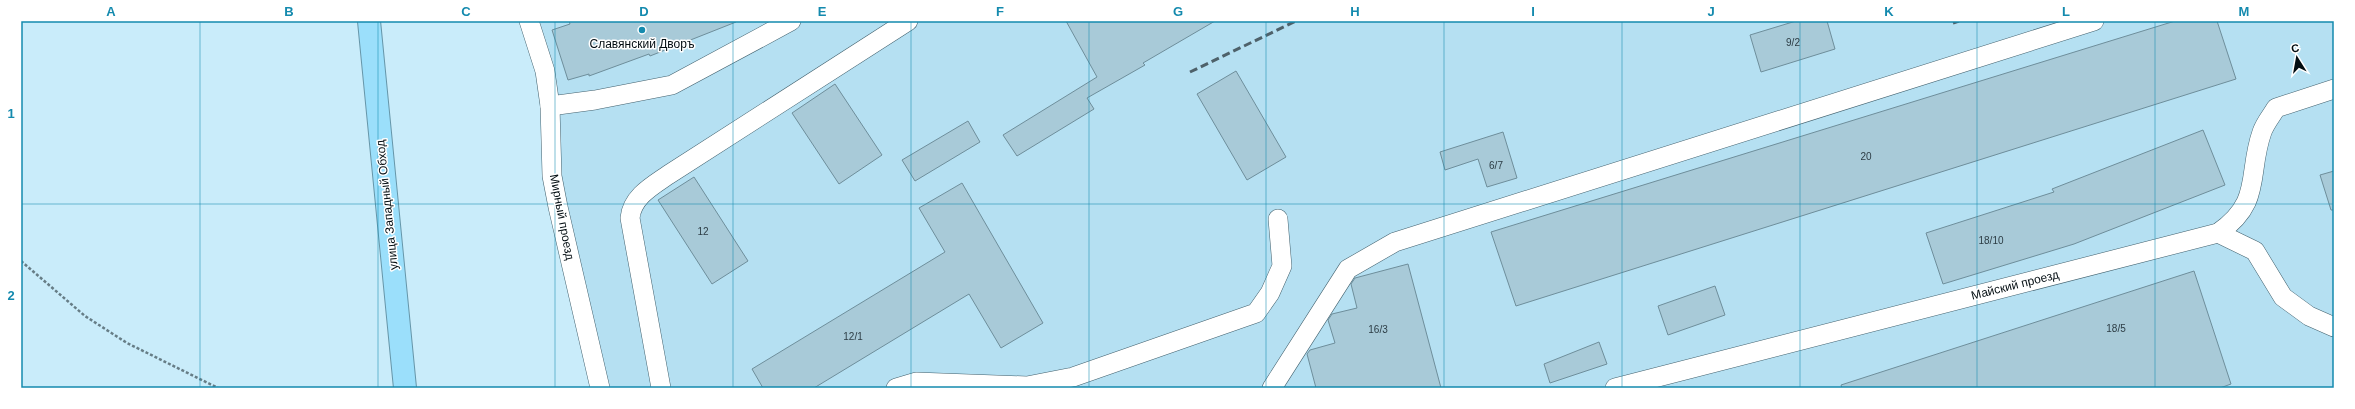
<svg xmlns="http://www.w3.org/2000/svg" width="2355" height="409" viewBox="0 0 2355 409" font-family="Helvetica,sans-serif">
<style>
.built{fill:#b5e0f2}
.building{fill:#a8cad8;stroke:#6e8e9b}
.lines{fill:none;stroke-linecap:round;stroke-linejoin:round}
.minor-casing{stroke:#42616e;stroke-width:20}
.highway-casing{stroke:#6696a9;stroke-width:24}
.path{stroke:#667d86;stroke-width:2.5;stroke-dasharray:3 2;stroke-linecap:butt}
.minor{stroke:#fff;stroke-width:19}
.highway{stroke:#9bdffb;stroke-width:22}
.rail{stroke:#4e616a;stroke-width:3;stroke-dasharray:8 4;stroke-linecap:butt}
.grid{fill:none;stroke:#148aae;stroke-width:1;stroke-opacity:0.55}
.poi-dot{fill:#148aae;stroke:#fff;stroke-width:1.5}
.labels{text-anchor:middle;stroke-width:3;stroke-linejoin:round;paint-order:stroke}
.number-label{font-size:10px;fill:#2c3c44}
.poi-label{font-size:12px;fill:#030d12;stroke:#fff}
.street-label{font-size:12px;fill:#030d12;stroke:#fff}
.neatline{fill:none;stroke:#148aae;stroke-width:1.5}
.grid-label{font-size:13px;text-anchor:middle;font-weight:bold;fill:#148aae}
</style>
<rect width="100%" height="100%" fill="#c9ecfa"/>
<!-- built -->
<path class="built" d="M 534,21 L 2334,21 L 2334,388 L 609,388 L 560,196 Z"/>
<!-- building -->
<g class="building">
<path d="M 569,21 L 736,21 L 736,22 L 650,56 L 649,54 L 589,76 L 589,74 L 568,80 L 552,30 L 570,24 Z"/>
<path d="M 1066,21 L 1215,21 L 1143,63 L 1145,65 L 1087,98 L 1094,109 L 1017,156 L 1003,135 L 1097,77 Z"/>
<path d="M 1796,21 L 1827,21 L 1835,49 L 1761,72 L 1750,35 Z"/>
<path d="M 2175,21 L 2217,21 L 2236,79 L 1516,306 L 1491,232 Z"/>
<path d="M 1236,71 L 1286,157 L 1247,180 L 1197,94 Z"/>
<path d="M 835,84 L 882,155 L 839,184 L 792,113 Z"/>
<path d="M 968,121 L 980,142 L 915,181 L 902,160 Z"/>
<path d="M 2203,130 L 2225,185 L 2074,244 L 1943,284 L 1926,233 L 2054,192 L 2052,189 Z"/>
<path d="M 1503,132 L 1517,178 L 1487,187 L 1478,159 L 1445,170 L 1440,152 Z"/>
<path d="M 2334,171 L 2334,210 L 2331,210 L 2320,175 Z"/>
<path d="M 694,177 L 748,261 L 712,284 L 658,200 Z"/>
<path d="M 962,183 L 1043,323 L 1001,348 L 969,294 L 814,388 L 763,388 L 752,369 L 945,252 L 919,208 Z"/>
<path d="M 1408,264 L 1441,388 L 1316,388 L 1307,354 L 1310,350 L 1335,343 L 1328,320 L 1332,314 L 1357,308 L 1351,284 L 1355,278 Z"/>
<path d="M 2194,271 L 2231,384 L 2220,388 L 1842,388 L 1841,385 Z"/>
<path d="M 1715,286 L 1725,315 L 1668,335 L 1658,306 Z"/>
<path d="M 1599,342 L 1607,364 L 1550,383 L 1544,364 Z"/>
</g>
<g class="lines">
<!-- minor casing -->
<g class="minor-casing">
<g id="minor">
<path d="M 529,21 L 545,71 L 550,106 L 552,176 L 558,207 L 600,388"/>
<path d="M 550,106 L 595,100 L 672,85 L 791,21"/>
<path d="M 2218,233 L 2255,251 L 2283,297 L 2309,316 L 2334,327"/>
<path d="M 661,388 L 630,218 C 632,197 652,186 668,175 L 908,21"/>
<path d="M 896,388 L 916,382 L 1027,386 L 1073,377 L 1256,313 L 1270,293 L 1282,266 L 1278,219"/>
<path d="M 1272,388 L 1348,269 L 1395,242 L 2094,21"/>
<path d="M 1615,388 L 2218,233 C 2263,202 2247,174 2262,132 C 2265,123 2272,115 2276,108 L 2334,89"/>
</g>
</g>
<!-- highway casing -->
<g class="highway-casing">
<path id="highway" d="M 369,21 L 405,388"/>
</g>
<!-- path -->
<path class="path" d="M 21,261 L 85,316 L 127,343 L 218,388"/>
<!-- minor -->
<use href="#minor" class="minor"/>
<!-- highway -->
<use href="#highway" class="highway"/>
<!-- rail -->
<g class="rail">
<path d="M 1953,23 L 1959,21"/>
<path d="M 1190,72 L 1296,21"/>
</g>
</g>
<!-- grid -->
<path class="grid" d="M 200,21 L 200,388M 378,21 L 378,388M 555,21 L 555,388M 733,21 L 733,388M 911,21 L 911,388M 1089,21 L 1089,388M 1266,21 L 1266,388M 1444,21 L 1444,388M 1622,21 L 1622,388M 1800,21 L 1800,388M 1977,21 L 1977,388M 2155,21 L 2155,388M 21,204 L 2334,204"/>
<!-- markers -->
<circle class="poi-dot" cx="642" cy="30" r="4"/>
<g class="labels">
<!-- number labels -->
<g class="number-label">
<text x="1793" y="46">9/2</text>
<text x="1866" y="160">20</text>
<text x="1496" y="169">6/7</text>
<text x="703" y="235">12</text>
<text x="1991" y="244">18/10</text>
<text x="2116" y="332">18/5</text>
<text x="1378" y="333">16/3</text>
<text x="853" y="340">12/1</text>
</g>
<!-- poi labels -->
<g class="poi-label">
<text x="642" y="48">Cлавянский Дворъ</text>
</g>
<!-- street labels -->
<g class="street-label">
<text transform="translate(387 205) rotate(-96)" y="4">улица Западный Обход</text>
<text transform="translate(562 217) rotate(79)" y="4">Мирный проезд</text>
<text transform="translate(2015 285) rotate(-14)" y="4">Майский проезд</text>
</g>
</g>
<!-- border -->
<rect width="2355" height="409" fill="none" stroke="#ffffff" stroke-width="44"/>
<!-- north arrow -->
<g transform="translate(2297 58) rotate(349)" stroke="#ffffff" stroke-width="3" paint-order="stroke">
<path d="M0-3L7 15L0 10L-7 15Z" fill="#030d12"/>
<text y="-6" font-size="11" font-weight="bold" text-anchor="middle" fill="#030d12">С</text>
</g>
<rect x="22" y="22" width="2311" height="365" class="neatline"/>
<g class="grid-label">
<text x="111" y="16">A</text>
<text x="289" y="16">B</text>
<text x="466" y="16">C</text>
<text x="644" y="16">D</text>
<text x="822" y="16">E</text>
<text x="1000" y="16">F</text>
<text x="1178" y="16">G</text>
<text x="1355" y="16">H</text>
<text x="1533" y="16">I</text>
<text x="1711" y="16">J</text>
<text x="1889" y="16">K</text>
<text x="2066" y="16">L</text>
<text x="2244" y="16">M</text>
<text x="11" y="118">1</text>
<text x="11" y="300">2</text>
</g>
</svg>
